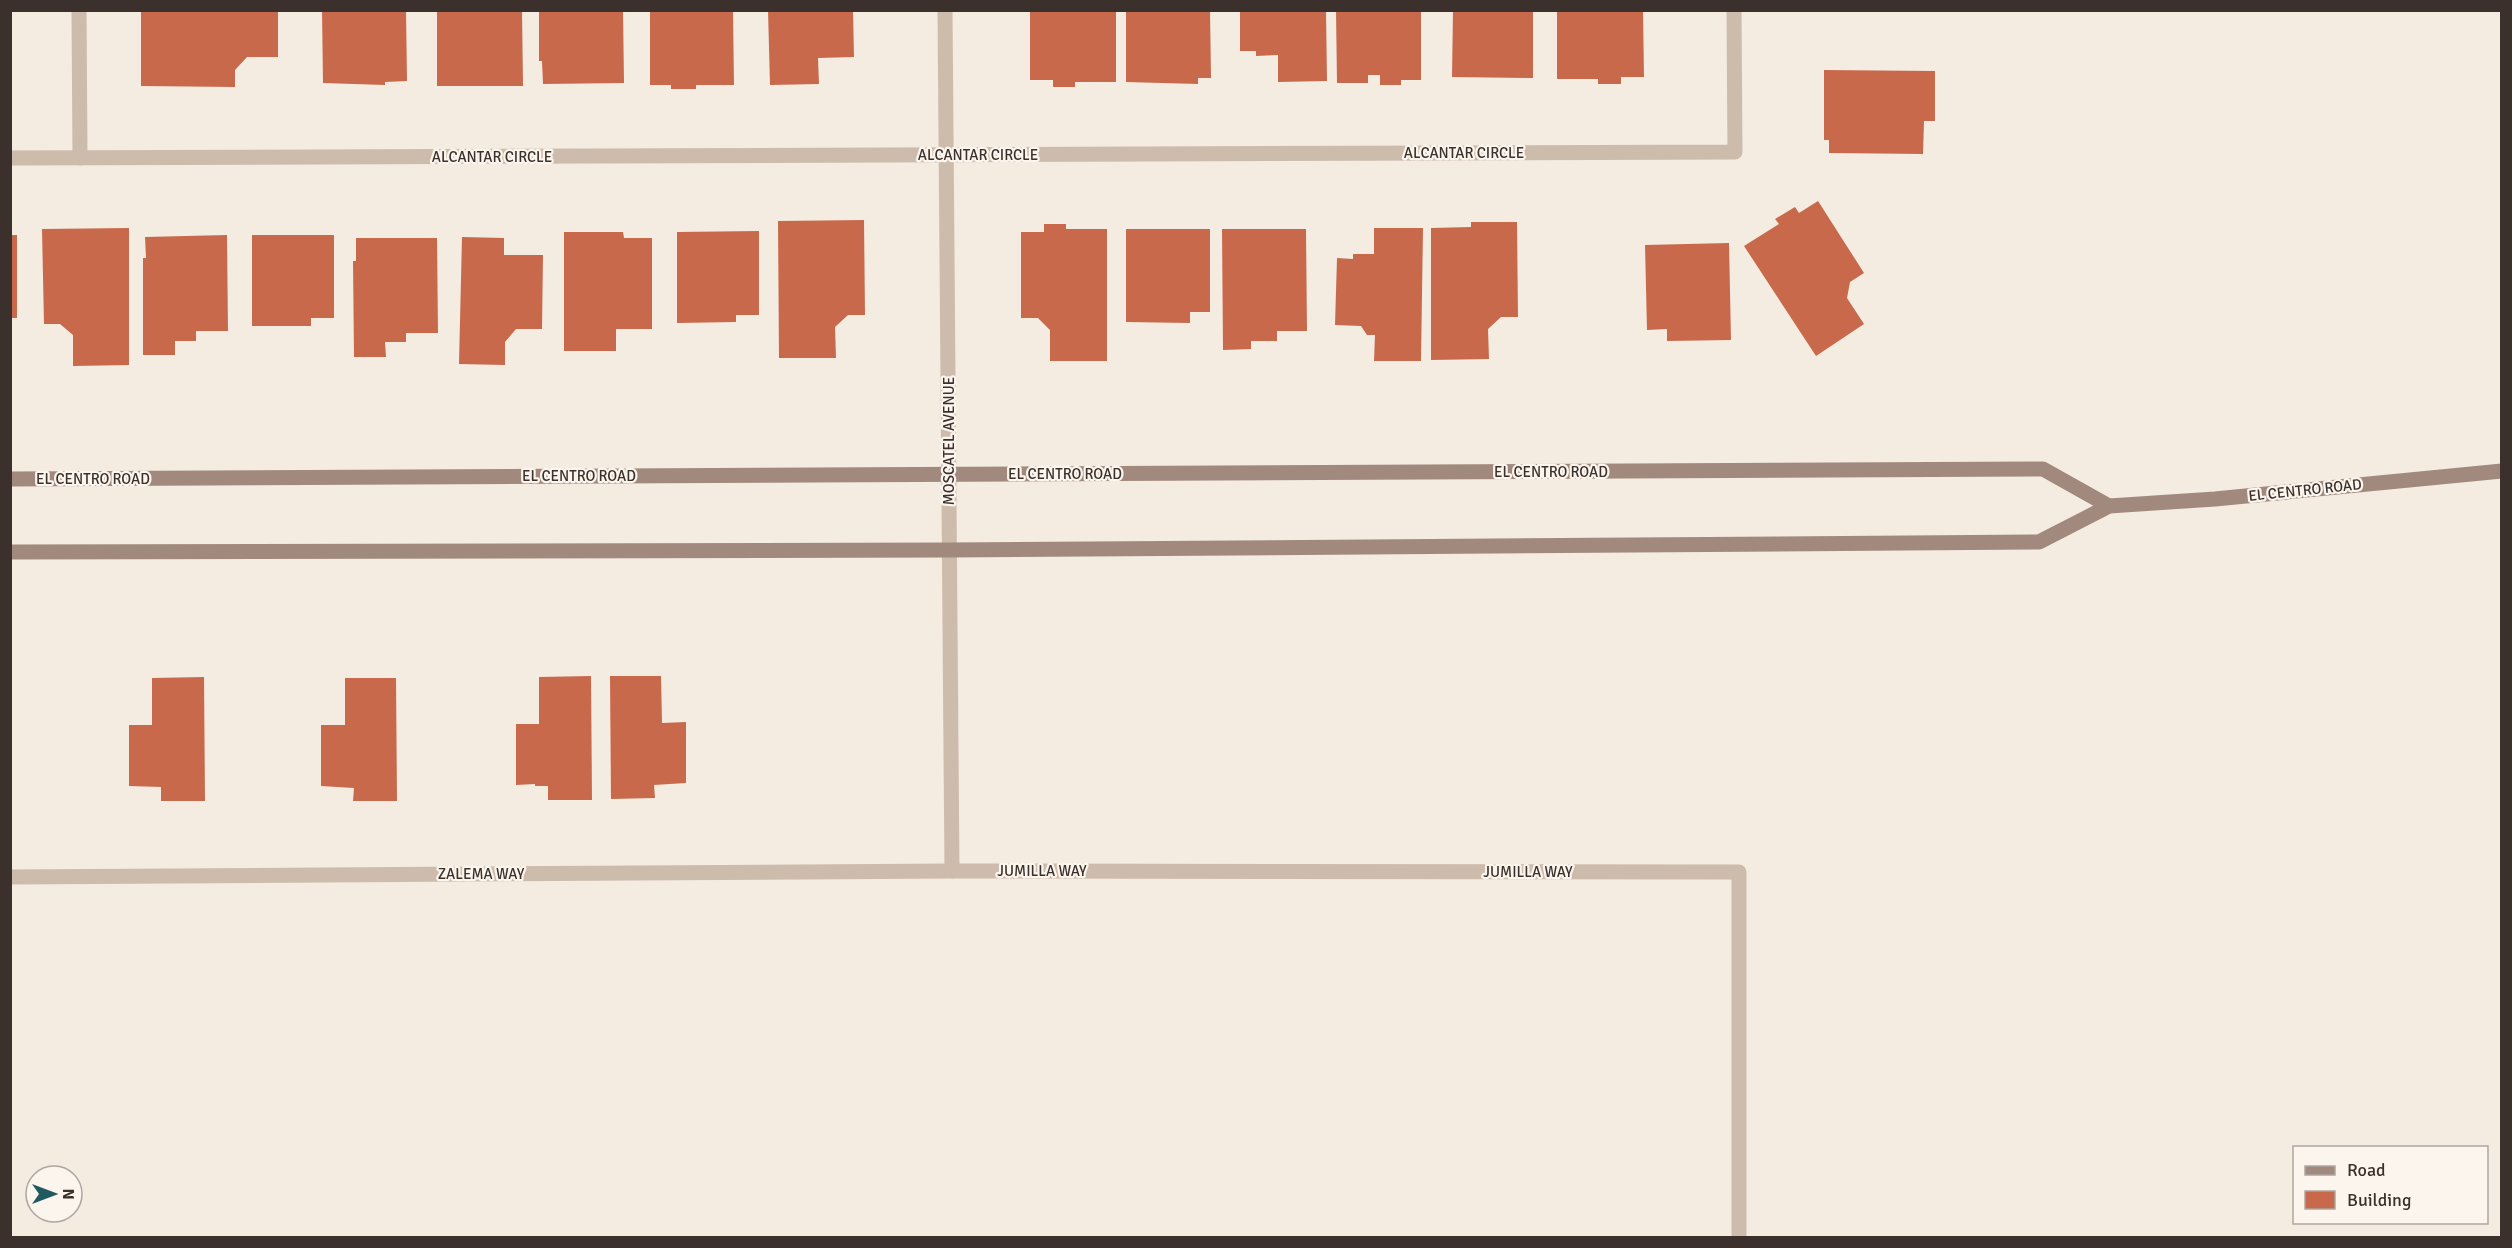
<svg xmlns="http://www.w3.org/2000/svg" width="2512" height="1248" viewBox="0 0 2512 1248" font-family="Signika,sans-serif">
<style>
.building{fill:#c8694b}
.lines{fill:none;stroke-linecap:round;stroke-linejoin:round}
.street{stroke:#cdbbac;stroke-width:15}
.secondary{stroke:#a18a7d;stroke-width:15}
.labels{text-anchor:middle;stroke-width:4.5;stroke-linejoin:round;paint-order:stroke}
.street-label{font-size:15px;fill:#3b302b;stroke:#fbf5ee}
</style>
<rect width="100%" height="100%" fill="#f4ebe1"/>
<!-- building -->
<g class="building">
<path d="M 141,10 L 278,10 L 278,57 L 247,57 L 235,70 L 235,87 L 141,86 Z"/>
<path d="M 322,10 L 406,10 L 407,81 L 385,82 L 385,85 L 323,83 Z"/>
<path d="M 437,10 L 522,10 L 523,86 L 437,86 Z"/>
<path d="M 539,10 L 623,10 L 624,83 L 543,84 L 542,61 L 539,61 Z"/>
<path d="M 650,10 L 733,10 L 734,85 L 696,85 L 696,89 L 671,89 L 671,85 L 650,85 Z"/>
<path d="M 768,10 L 853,10 L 854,57 L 818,58 L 819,84 L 770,85 Z"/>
<path d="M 1030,10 L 1116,10 L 1116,82 L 1075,82 L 1075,87 L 1053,87 L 1053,80 L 1030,80 Z"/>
<path d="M 1126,10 L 1210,10 L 1211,78 L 1198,78 L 1198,84 L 1126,82 Z"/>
<path d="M 1240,10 L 1326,10 L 1327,81 L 1278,82 L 1278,55 L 1256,56 L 1256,51 L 1240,51 Z"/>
<path d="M 1336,10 L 1421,10 L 1421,80 L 1401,80 L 1401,85 L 1380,85 L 1380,75 L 1368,75 L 1368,83 L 1337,83 Z"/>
<path d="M 1453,10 L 1533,10 L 1533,78 L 1452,77 Z"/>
<path d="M 1557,10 L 1643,10 L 1644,77 L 1621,77 L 1621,84 L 1598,84 L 1598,79 L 1557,79 Z"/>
<path d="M 1824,70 L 1935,71 L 1935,121 L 1924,121 L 1923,154 L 1829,153 L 1829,140 L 1824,140 Z"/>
<path d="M 1818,201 L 1864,273 L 1850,282 L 1847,298 L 1864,324 L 1816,356 L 1744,246 L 1779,224 L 1775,219 L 1795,207 L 1799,213 Z"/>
<path d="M 864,220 L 865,315 L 848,315 L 835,327 L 836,358 L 779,358 L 778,221 Z"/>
<path d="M 1471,222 L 1517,222 L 1518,317 L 1501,317 L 1488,329 L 1489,359 L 1431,360 L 1431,228 L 1471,227 Z"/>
<path d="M 1044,224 L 1066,224 L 1066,229 L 1107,229 L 1107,361 L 1050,361 L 1050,330 L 1038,318 L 1021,318 L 1021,232 L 1044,232 Z"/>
<path d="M 129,228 L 129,365 L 73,366 L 73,335 L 60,324 L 44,324 L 42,229 Z"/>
<path d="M 1374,228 L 1423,228 L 1421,361 L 1374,361 L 1375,335 L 1367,335 L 1361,326 L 1335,325 L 1337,258 L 1353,259 L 1353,254 L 1374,254 Z"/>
<path d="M 1126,229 L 1210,229 L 1210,312 L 1190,312 L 1190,323 L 1126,322 Z"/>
<path d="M 1222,229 L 1306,229 L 1307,331 L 1277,331 L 1277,341 L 1251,341 L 1251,349 L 1223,350 Z"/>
<path d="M 759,231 L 759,315 L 736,315 L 736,322 L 677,323 L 677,232 Z"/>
<path d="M 564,232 L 623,232 L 624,238 L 652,238 L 652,329 L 616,329 L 616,351 L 564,351 Z"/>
<rect x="10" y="235" width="7" height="83"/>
<path d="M 227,235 L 228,331 L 196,331 L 196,341 L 175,341 L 175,355 L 143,355 L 143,258 L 146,258 L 145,237 Z"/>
<path d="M 252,235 L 334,235 L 334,318 L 311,318 L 311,326 L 252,326 Z"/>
<path d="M 462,237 L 504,238 L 504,255 L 543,255 L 542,329 L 516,329 L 505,342 L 505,365 L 459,364 Z"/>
<path d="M 356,238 L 437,238 L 438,333 L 406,333 L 406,342 L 385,342 L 386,357 L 354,357 L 353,261 L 356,261 Z"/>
<path d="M 1729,243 L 1731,340 L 1667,341 L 1667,329 L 1647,330 L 1645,245 Z"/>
<path d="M 591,676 L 592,800 L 548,800 L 548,786 L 535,786 L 535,784 L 516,785 L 516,724 L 539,724 L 539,677 Z"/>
<path d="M 610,676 L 661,676 L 662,723 L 686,722 L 686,783 L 654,785 L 655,798 L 611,799 Z"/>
<path d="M 204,677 L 205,801 L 161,801 L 161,787 L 129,786 L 129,725 L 152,725 L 152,678 Z"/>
<path d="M 345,678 L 396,678 L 397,801 L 353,801 L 354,788 L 321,786 L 321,725 L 345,725 Z"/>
</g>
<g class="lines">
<!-- street -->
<g class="street">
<path d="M 79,10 L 80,158"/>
<path d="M 945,10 L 952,871"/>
<path d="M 10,158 L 1735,152 L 1734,10"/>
<path d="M 10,877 L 952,871 L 1739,872 L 1739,1238"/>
</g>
<!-- secondary -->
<g class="secondary">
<path d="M 10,479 L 2043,469 L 2109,506"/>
<path d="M 10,552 L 949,550 L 2039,542 L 2109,506 L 2215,499 L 2502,471"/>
</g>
</g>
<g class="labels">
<!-- street labels -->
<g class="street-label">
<text x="1464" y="158">ALCANTAR CIRCLE</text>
<text x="978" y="160">ALCANTAR CIRCLE</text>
<text x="492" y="162">ALCANTAR CIRCLE</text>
<text transform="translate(949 441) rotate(-90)" y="5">MOSCATEL AVENUE</text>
<text x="1551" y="477">EL CENTRO ROAD</text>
<text x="1065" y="479">EL CENTRO ROAD</text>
<text x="579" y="481">EL CENTRO ROAD</text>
<text x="93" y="484">EL CENTRO ROAD</text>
<text transform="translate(2305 490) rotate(-6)" y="5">EL CENTRO ROAD</text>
<text x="1042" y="876">JUMILLA WAY</text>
<text x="1528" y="877">JUMILLA WAY</text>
<text x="481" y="879">ZALEMA WAY</text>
</g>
</g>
<!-- border -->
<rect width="2512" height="1248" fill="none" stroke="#3b302b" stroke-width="24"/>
<!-- legend -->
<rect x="2293" y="1146" width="195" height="78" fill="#fbf5ee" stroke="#aea6a0" stroke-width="1.5"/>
<rect x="2305" y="1166" width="30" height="9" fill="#a18a7d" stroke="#aea6a0" stroke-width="1.5"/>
<text x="2347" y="1176" font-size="18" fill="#3b302b">Road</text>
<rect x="2305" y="1191" width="30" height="18" fill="#c8694b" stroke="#aea6a0" stroke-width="1.5"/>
<text x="2347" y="1206" font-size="18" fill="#3b302b">Building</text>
<!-- north arrow -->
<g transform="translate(54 1194) rotate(90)"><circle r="28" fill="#fbf5ee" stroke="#aea6a0" stroke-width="1.5"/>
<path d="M0-4.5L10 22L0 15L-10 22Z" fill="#1f5a5e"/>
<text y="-9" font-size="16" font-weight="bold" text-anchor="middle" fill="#3b302b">N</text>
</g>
</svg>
